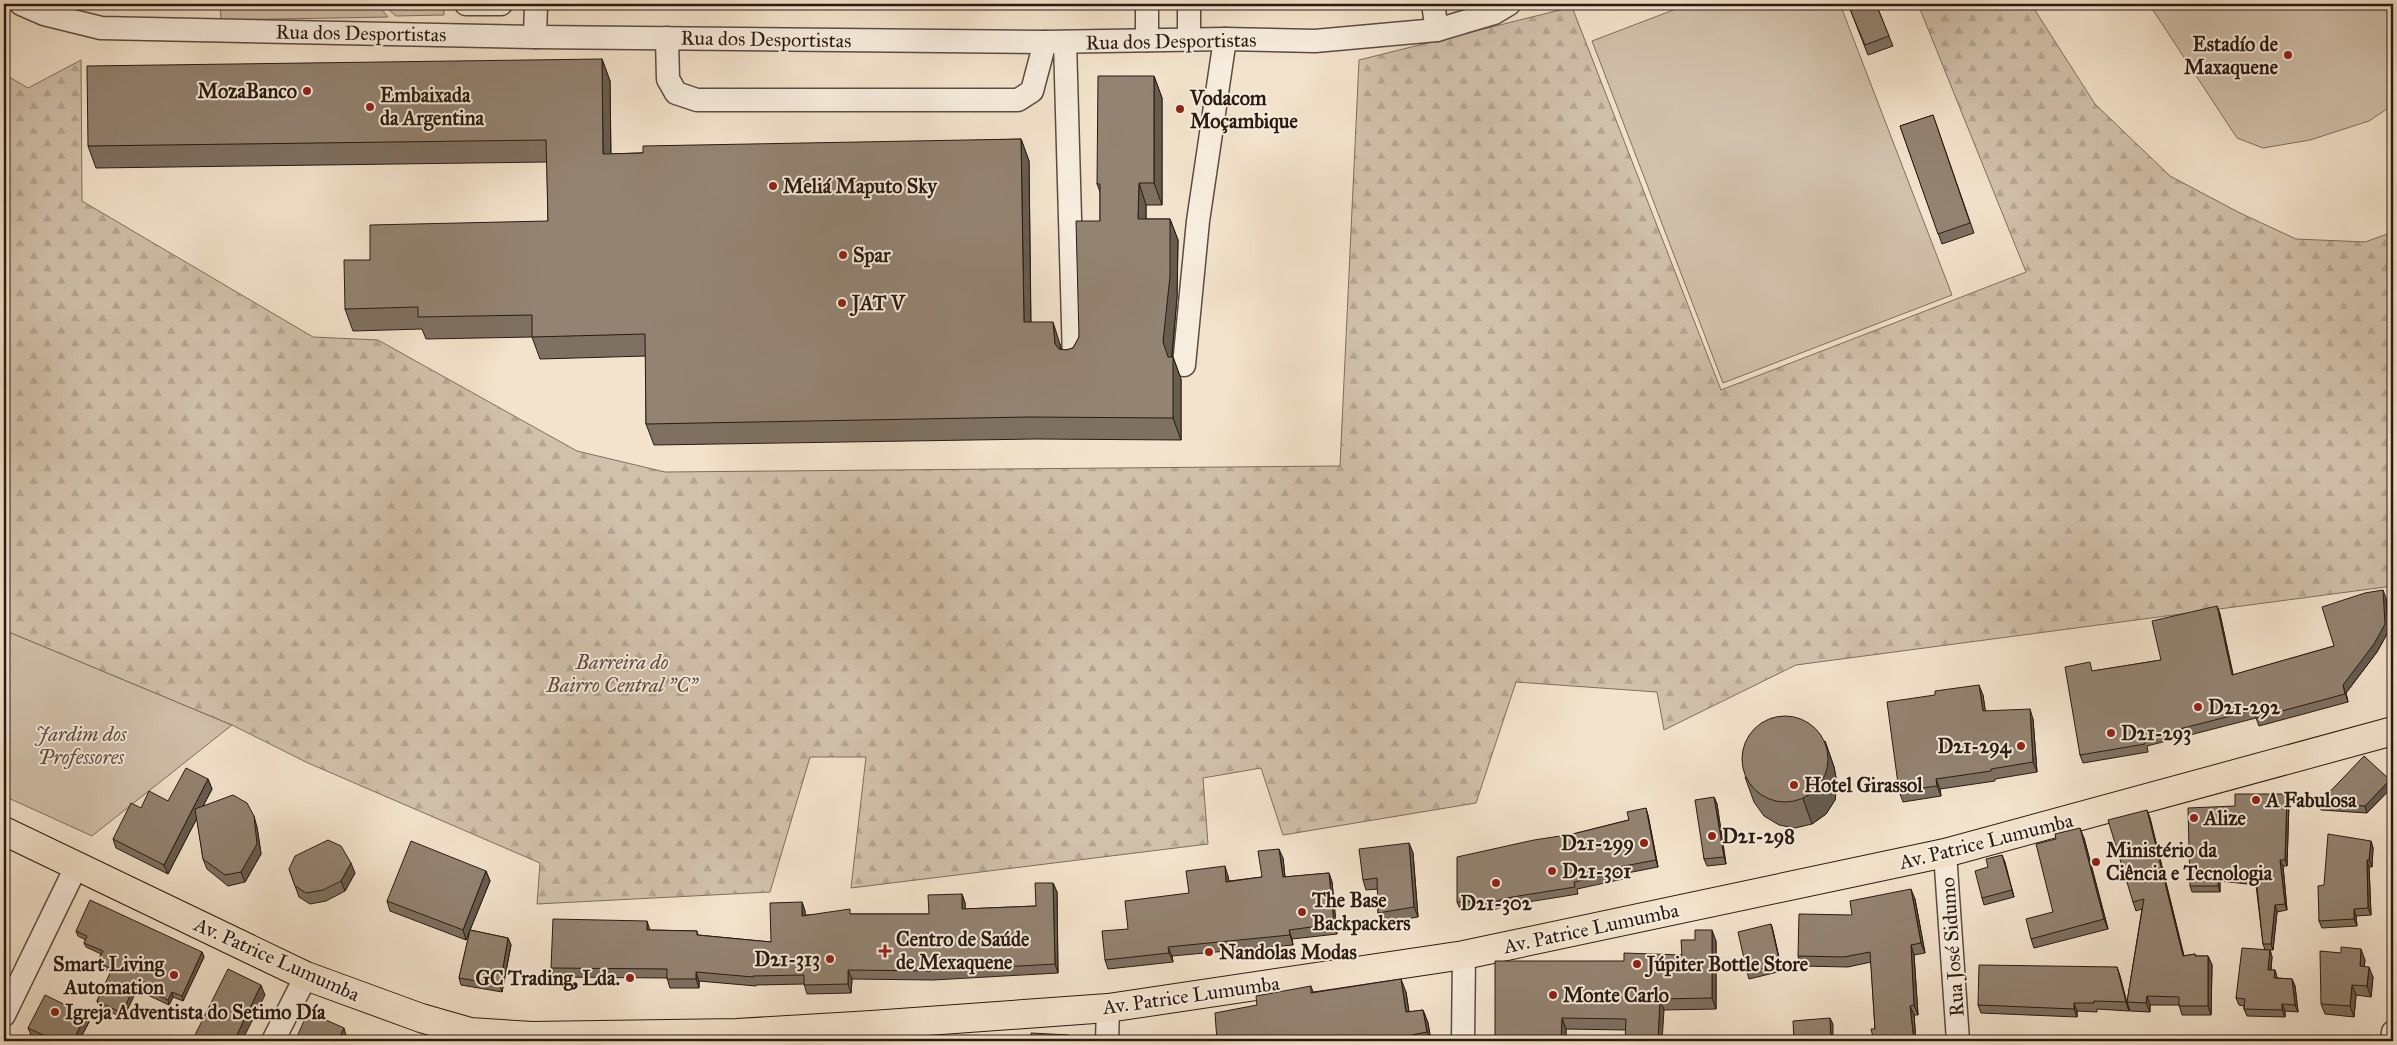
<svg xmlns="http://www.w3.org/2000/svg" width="2397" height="1045" viewBox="0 0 2397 1045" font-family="'IM FELL Great Primer',serif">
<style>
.green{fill:#d1c1ac;stroke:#7e6e5e}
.forest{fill:url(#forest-firs);stroke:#7e6e5e}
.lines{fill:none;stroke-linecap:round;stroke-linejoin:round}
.minor-casing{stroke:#5c4c40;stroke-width:25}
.major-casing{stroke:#2a1a11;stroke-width:30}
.minor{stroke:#f7edde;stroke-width:22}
.major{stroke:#f3e3cc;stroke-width:28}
.wall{fill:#7e7162;stroke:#2a1a11}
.shaded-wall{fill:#675c50;stroke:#2a1a11}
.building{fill:#938372;stroke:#2a1a11}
.poi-dot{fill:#8f2418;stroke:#f7edde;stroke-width:2}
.labels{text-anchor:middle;stroke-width:4;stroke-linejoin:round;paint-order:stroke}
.street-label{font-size:20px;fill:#2a1a11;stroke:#f7edde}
.poi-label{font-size:20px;font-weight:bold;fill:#2a1a11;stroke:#f7edde;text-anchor:start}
.park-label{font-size:20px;font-style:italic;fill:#5c4c40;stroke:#f7edde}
</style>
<defs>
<pattern id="forest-firs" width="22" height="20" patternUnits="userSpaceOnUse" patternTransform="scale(1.25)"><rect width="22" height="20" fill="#d1c1ac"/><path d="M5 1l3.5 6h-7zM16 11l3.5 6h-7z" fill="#b4a593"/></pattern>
</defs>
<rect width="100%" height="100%" fill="#f3e3cc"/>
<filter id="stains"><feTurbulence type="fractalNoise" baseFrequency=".004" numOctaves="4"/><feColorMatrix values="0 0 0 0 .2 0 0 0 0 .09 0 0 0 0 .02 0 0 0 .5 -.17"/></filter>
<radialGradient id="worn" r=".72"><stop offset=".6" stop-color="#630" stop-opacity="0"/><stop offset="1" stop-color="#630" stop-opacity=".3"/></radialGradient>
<!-- green -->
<g class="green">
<path d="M 220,4 L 377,4 L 388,17 L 221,20 Z"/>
<path d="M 382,4 L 444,4 L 444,15 L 396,16 Z"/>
<path d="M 1689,4 L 1840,4 L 1952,295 L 1723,383 L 1592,41 Z"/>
<path d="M 2149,4 L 2393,4 L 2393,105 L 2369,121 L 2310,140 L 2263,148 L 2237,138 Z"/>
<path d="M 4,630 L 232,725 L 92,836 L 4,796 Z"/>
</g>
<!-- forest -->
<path class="forest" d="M 1918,4 L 2031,4 L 2095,104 L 2170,176 L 2240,213 L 2296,239 L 2365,242 L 2393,232 L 2393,586 L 1796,665 L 1664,730 L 1657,692 L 1516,682 L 1476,803 L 1283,835 L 1261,768 L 1203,778 L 1208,844 L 851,888 L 866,757 L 810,757 L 770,892 L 537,904 L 540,863 L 308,763 L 232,725 L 4,630 L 4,74 L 28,88 L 81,60 L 82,201 L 313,337 L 378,340 L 577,451 L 665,472 L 1340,466 L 1359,60 L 1572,7 L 1721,390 L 2026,272 Z"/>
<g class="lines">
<!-- minor casing -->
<g class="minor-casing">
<g id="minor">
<path d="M 21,4 L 44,14 L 101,28 L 535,37 L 1045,42 L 1225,39 L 1315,41 L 1437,30 L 1494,13 L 1509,4"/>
<path d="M 466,4 L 501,4"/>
<path d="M 1189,4 L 1189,40"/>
<path d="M 1433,4 L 1437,30"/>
<path d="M 535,37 L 536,4"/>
<path d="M 667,38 L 668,79 L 676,93 L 697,100 L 1018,100 L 1032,91 L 1045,42"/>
<path d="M 1147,40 L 1147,4"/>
<path d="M 1065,42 L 1074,359"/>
<path d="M 1184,365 L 1198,221 L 1225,39"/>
<path d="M 1945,853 L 1958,1041"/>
<path d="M 4,1015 L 76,867"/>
<path d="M 273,1041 L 306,976"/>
<path d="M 1107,1041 L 1108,1008"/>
<path d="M 1463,1041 L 1464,955"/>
<path d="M 2392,1041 L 2393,1032"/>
</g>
</g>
<!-- major casing -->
<g class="major-casing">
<path id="major" d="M 4,831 L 306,976 L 421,1018 L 470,1032 L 532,1036 L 737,1033 L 872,1025 L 1108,1008 L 1464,955 L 1945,853 L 2393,731"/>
</g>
<!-- minor -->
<use href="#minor" class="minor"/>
<!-- major -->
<use href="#major" class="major"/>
</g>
<!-- wall -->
<g class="wall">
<path d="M 1848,4 L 1876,4 L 1893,46 L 1868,55 Z"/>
<path d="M 602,59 L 610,81 L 611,154 L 1021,139 L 1029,161 L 1031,322 L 1060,344 L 1061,349 L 1066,350 L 1073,348 L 1079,337 L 1100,221 L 1100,192 L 1097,184 L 1154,76 L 1162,98 L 1162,205 L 1146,205 L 1146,219 L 1170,219 L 1178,240 L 1177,297 L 1172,357 L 1173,357 L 1181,379 L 1181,440 L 1036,439 L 654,445 L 646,424 L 646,356 L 540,359 L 532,337 L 426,339 L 422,329 L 353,331 L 345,309 L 370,260 L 548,221 L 547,162 L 96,168 L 88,146 Z"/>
<path d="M 1933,115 L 1974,233 L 1942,244 L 1900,126 Z"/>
<path d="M 2386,598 L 2388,632 L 2377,652 L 2346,693 L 2348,702 L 2259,726 L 2256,718 L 2147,746 L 2148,752 L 2083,763 L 2080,755 L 2093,671 L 2161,660 L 2217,606 L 2220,614 L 2233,675 L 2334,646 Z"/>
<path d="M 1983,695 L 1985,711 L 2033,719 L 2037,772 L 1995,779 L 1995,781 L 1940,789 L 1941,796 L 1903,802 L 1899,791 Z"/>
<path d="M 1825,741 L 1834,767 L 1837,783 L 1835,800 L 1826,814 L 1812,824 L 1795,828 L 1779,825 L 1764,816 L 1754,802 L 1745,777 Z"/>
<path d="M 208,779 L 212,789 L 203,806 L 257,827 L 261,854 L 245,882 L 228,886 L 207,869 L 203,859 L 197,818 L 168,874 L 116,848 L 113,839 L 141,808 L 168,801 Z"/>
<path d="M 2390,780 L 2392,787 L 2367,813 L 2321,810 L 2319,803 Z"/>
<path d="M 1714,797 L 1717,804 L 1726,864 L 1707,866 L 1704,859 Z"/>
<path d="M 2289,801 L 2287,866 L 2283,866 L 2287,910 L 2277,912 L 2273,950 L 2270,950 L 2272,957 L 2271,970 L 2275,970 L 2277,978 L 2292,979 L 2295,986 L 2298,1012 L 2285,1011 L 2285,1017 L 2247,1016 L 2244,1009 L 2244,1006 L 2239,1005 L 2236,998 L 2265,950 L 2263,944 L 2256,885 L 2220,881 L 2220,892 L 2192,892 L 2190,886 L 2235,806 Z"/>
<path d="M 2147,810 L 2150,818 L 2184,956 L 2195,954 L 2196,956 L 2208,956 L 2212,965 L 2211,1015 L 2182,1015 L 2179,1005 L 2150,1005 L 2150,1012 L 2130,1011 L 2127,1002 L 2142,909 L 2136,911 L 2133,902 Z"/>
<path d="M 1648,815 L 1658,867 L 1622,874 L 1623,879 L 1577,889 L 1578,894 L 1509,905 L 1493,910 L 1492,907 L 1460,909 L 1457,902 L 1573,834 Z"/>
<path d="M 2084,838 L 2108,929 L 2034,948 L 2031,939 L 2053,912 Z"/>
<path d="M 2371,841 L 2373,848 L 2372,867 L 2369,867 L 2371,915 L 2356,916 L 2357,926 L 2322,928 L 2319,921 L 2324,885 Z"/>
<path d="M 1409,843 L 1413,853 L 1418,917 L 1382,923 L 1378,913 L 1378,889 L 1366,890 L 1363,880 Z"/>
<path d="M 2002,855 L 2014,897 L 1984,905 L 1982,898 L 1988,867 Z"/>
<path d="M 1283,858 L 1285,877 L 1329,873 L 1332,882 L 1337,934 L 1292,939 L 1293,945 L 1172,956 L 1173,962 L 1108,969 L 1105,960 L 1128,929 L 1189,893 L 1228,876 L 1229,881 L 1262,877 Z"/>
<path d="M 289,869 L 355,873 L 345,891 L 326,901 L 310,904 L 299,897 Z"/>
<path d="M 486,871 L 490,881 L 470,930 L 508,938 L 511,945 L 502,992 L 461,985 L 459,978 L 470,931 L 466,940 L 390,911 L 387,901 Z"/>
<path d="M 1053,883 L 1057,892 L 1058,973 L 933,980 L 852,979 L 851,993 L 807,994 L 804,984 L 756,985 L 756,986 L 699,981 L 699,988 L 670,988 L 667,978 L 554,977 L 551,968 L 650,930 L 697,931 L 698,935 L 771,942 L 802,902 L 805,911 L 805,915 L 852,914 L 929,914 L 962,894 L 965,903 L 965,909 L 1036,906 Z"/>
<path d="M 1915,899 L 1925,953 L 1914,955 L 1918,1015 L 1914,1015 L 1916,1041 L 1874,1041 L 1875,1029 L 1871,962 L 1848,967 L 1801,966 L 1798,956 Z"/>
<path d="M 1771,924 L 1773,931 L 1782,971 L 1749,979 L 1747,972 Z"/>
<path d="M 76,931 L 202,952 L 204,957 L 183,1001 L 173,997 L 169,1005 L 137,990 L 123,1018 L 99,1006 L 97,1001 L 111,972 L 99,967 L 97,962 L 101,954 L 86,947 L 84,943 L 86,940 L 78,936 Z"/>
<path d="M 1716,941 L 1716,1009 L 1664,1010 L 1626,1030 L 1566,1029 L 1566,1041 L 1495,1041 L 1624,961 L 1682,955 Z"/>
<path d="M 2365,960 L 2364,966 L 2373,977 L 2371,997 L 2356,995 L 2354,1017 L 2325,1014 L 2321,1004 Z"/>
<path d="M 2117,967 L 2120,976 L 2129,1011 L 2097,1009 L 2097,1012 L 2077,1011 L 2077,1017 L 1981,1013 L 1978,1005 Z"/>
<path d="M 1311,986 L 1313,992 L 1406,992 L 1409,1012 L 1423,1010 L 1428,1023 L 1431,1041 L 1217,1041 L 1257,1005 Z"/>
<path d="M 89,1022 L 79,1041 L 44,1041 L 31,1035 L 28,1028 Z"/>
</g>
<!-- shaded-wall -->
<g class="shaded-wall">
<path d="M 602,59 L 610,81 L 611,176 L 603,154 Z"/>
<path d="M 1154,76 L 1162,98 L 1162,205 L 1154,183 Z"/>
<path d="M 1021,139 L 1029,161 L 1031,344 L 1024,322 Z"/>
<path d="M 1139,183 L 1146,205 L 1146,240 L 1138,219 Z"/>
<path d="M 1170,219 L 1178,240 L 1177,297 L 1171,364 L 1173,357 L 1181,379 L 1181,440 L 1173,418 L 1163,342 Z"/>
<path d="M 1053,322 L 1060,344 L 1063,365 L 1055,344 Z"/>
<path d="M 2383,590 L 2386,598 L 2388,632 L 2377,652 L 2346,693 L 2348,702 L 2343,685 Z"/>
<path d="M 2217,606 L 2220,614 L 2235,683 L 2232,675 Z"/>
<path d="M 1979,685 L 1983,695 L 1987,721 L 1983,711 Z"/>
<path d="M 2030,709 L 2033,719 L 2037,772 L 2033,762 Z"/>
<path d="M 1825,741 L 1834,767 L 1837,783 L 1835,800 L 1826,814 L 1812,824 L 1803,799 Z"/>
<path d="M 208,779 L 212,789 L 168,874 L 164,865 Z"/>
<path d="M 1936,779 L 1940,789 L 1941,796 L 1937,786 Z"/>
<path d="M 2390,780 L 2392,787 L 2367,813 L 2365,806 Z"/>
<path d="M 2287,794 L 2289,801 L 2287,866 L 2285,860 Z"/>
<path d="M 1714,797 L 1717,804 L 1726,864 L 1724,857 Z"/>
<path d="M 1646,808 L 1648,815 L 1658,867 L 1656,860 Z"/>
<path d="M 2147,810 L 2150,818 L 2186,964 L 2183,956 Z"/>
<path d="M 254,816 L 257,827 L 261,854 L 245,882 L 241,872 Z"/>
<path d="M 2080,828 L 2084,838 L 2108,929 L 2104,919 Z"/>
<path d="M 2371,841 L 2373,848 L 2372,867 L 2369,860 Z"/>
<path d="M 1409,843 L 1413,853 L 1418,917 L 1414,907 Z"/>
<path d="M 1279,849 L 1283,858 L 1286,887 L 1283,877 Z"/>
<path d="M 2002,855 L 2005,862 L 2014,897 Z"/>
<path d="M 2280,860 L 2283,866 L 2287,910 L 2285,904 Z"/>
<path d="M 2367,860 L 2369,867 L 2371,915 L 2368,908 Z"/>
<path d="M 351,863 L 355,873 L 345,891 L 341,881 Z"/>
<path d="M 1225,866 L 1228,876 L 1230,891 L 1226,882 Z"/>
<path d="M 486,871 L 490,881 L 466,940 L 463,930 Z"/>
<path d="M 1329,873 L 1332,882 L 1337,934 L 1334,924 Z"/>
<path d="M 2218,874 L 2220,881 L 2220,892 L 2218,886 Z"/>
<path d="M 1053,883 L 1057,892 L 1058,973 L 1055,964 Z"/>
<path d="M 1911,889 L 1915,899 L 1925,953 L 1921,943 Z"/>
<path d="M 962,894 L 965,903 L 966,918 L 962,909 Z"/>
<path d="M 802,902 L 805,911 L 805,925 L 802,916 Z"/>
<path d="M 2275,905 L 2277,912 L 2273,950 L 2271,944 Z"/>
<path d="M 2354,909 L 2356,916 L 2357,926 L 2354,919 Z"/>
<path d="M 647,921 L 650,930 L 650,939 L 647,930 Z"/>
<path d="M 1771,924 L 1773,931 L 1782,971 L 1780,964 Z"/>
<path d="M 1289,930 L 1292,939 L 1293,945 L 1290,935 Z"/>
<path d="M 1712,930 L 1716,941 L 1716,1009 L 1712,998 Z"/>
<path d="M 508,938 L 511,945 L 502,992 L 500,985 Z"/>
<path d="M 1911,945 L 1914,955 L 1918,1015 L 1914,1005 Z"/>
<path d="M 1168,947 L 1172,956 L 1173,962 L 1169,953 Z"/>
<path d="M 2361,949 L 2365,960 L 2363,976 L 2360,966 Z"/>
<path d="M 2270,950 L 2272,957 L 2270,977 L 2268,970 Z"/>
<path d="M 202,952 L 204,957 L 183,1001 L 182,996 Z"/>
<path d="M 2208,956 L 2212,965 L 2211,1015 L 2208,1006 Z"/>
<path d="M 2117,967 L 2120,976 L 2129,1011 L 2126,1002 Z"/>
<path d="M 2369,967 L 2373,977 L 2371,997 L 2367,986 Z"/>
<path d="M 848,970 L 852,979 L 851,993 L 848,984 Z"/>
<path d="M 2275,970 L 2277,977 L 2277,985 L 2274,978 Z"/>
<path d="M 696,972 L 699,981 L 699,988 L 696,979 Z"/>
<path d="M 1401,979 L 1406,992 L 1411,1025 L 1406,1012 Z"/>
<path d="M 2292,979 L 2295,986 L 2298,1012 L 2295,1005 Z"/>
<path d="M 135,985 L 137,990 L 123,1018 L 122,1013 Z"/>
<path d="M 261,985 L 265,995 L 242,1041 L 234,1041 Z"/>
<path d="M 2352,985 L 2356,995 L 2354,1017 L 2350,1006 Z"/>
<path d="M 172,992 L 173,997 L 169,1005 L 168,1000 Z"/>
<path d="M 2147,996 L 2150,1005 L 2150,1012 L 2146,1003 Z"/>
<path d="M 1660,999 L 1664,1010 L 1662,1041 L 1658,1041 Z"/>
<path d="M 2074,1003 L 2077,1011 L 2077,1017 L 2074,1009 Z"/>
<path d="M 2282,1004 L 2285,1011 L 2285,1017 L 2282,1010 Z"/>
<path d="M 1910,1006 L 1914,1015 L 1916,1041 L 1914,1041 Z"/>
<path d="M 1423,1010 L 1428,1023 L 1431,1041 L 1430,1041 L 1427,1032 Z"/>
<path d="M 86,1015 L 89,1022 L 79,1041 L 73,1041 Z"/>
<path d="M 1562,1018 L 1566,1029 L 1566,1041 L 1561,1041 Z"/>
<path d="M 1830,1018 L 1833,1024 L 1833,1041 L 1831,1041 Z"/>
<path d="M 344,1028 L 346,1035 L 343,1041 L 338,1041 Z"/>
</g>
<!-- building -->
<g class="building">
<path d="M 1848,4 L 1876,4 L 1889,36 L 1865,45 Z"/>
<path d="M 602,59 L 603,154 L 643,153 L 643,146 L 1021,139 L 1024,322 L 1053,322 L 1055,344 L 1059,349 L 1066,350 L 1073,348 L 1079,337 L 1076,221 L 1100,221 L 1100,184 L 1097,184 L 1098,76 L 1154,76 L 1154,183 L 1139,183 L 1138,219 L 1170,219 L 1170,276 L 1163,342 L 1168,357 L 1173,357 L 1173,418 L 1029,417 L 646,424 L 645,334 L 532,337 L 532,315 L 418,317 L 418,307 L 345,309 L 344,260 L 370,260 L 370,225 L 548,221 L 546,140 L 88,146 L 87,66 Z"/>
<path d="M 1933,115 L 1970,223 L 1938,234 L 1900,126 Z"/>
<path d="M 2383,590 L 2385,624 L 2374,644 L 2343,685 L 2345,694 L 2256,718 L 2254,710 L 2144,738 L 2145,744 L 2080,755 L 2065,667 L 2090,662 L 2092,671 L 2161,660 L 2152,621 L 2217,606 L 2232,675 L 2334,646 L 2322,607 L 2365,593 Z"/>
<path d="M 2393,656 L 2393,671 L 2392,671 Z"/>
<path d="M 1979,685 L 1983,711 L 2030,709 L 2033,762 L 1991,769 L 1991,771 L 1936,779 L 1937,786 L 1899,791 L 1887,702 L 1935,695 L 1935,691 Z"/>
<circle cx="1785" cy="759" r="43"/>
<path d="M 2364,756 L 2390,780 L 2365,806 L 2319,803 Z"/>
<path d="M 186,768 L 208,779 L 164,865 L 113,839 L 131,803 L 141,808 L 149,791 L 168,801 Z"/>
<path d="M 2235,794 L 2287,794 L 2285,860 L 2280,860 L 2285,904 L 2275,905 L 2271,944 L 2263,944 L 2256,878 L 2218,874 L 2218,886 L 2190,886 L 2188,808 L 2235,806 Z"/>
<path d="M 233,795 L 247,803 L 254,816 L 257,844 L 241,872 L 225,875 L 203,859 L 195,809 Z"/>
<path d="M 1714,797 L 1724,857 L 1704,859 L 1695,800 Z"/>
<path d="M 1646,808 L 1656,860 L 1619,867 L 1620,872 L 1574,882 L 1575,887 L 1506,898 L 1491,903 L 1490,900 L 1457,902 L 1457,857 L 1534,840 L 1573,834 L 1629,820 L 1627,812 Z"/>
<path d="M 2147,810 L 2183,956 L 2195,954 L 2195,956 L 2208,956 L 2208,1006 L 2179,1006 L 2179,997 L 2147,996 L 2146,1003 L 2127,1002 L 2144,899 L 2133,902 L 2108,820 Z"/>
<path d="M 2080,828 L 2104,919 L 2031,939 L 2026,919 L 2053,912 L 2036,844 L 2056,839 L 2055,834 Z"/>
<path d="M 2328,834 L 2371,841 L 2369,860 L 2367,860 L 2368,908 L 2354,909 L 2354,919 L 2319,921 L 2318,886 L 2324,885 Z"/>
<path d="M 328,840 L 341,846 L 351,863 L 341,881 L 323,890 L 306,893 L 295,886 L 289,869 L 295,856 Z"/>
<path d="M 411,841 L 486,871 L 463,930 L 387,901 Z"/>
<path d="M 1409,843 L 1414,907 L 1378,913 L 1377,878 L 1363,880 L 1359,849 Z"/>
<path d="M 1279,849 L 1283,877 L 1329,873 L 1334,924 L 1289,930 L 1290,935 L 1168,947 L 1169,953 L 1105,960 L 1102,931 L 1128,929 L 1125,901 L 1189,893 L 1186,871 L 1225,866 L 1226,882 L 1262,877 L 1258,851 Z"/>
<path d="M 2002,855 L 2012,890 L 1982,898 L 1975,871 L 1988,867 L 1986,859 Z"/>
<path d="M 1035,883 L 1053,883 L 1055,964 L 930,971 L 848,970 L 848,984 L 804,985 L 804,975 L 753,976 L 753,977 L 696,972 L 696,979 L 667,979 L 667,969 L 551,968 L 553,919 L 647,921 L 647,930 L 697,931 L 697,935 L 771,942 L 770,903 L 802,902 L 802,916 L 850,909 L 850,914 L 929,914 L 928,895 L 962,894 L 962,909 L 1036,906 Z"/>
<path d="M 1911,889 L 1921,943 L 1911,945 L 1914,1005 L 1910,1006 L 1914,1041 L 1874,1041 L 1871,1029 L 1875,1029 L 1870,952 L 1844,957 L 1798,956 L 1799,914 L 1852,915 L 1850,901 Z"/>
<path d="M 90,900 L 202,952 L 182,996 L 172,992 L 168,1000 L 135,985 L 122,1013 L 97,1001 L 112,969 L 97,962 L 103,951 L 84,943 L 87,936 L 76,931 Z"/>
<path d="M 1771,924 L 1780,964 L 1747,972 L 1738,932 Z"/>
<path d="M 470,930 L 508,938 L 500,985 L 459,978 Z"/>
<path d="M 1695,930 L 1712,930 L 1712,998 L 1660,999 L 1658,1041 L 1625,1041 L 1626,1019 L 1562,1018 L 1561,1041 L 1495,1041 L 1495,961 L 1624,961 L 1624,953 L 1682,955 L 1681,940 L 1695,940 Z"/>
<path d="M 2341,947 L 2361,949 L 2360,966 L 2369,967 L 2367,986 L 2352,985 L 2350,1006 L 2321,1004 L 2320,951 L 2341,953 Z"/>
<path d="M 2242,948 L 2270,950 L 2268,970 L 2275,970 L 2274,978 L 2292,979 L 2295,1005 L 2282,1004 L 2282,1010 L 2244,1009 L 2245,999 L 2236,998 Z"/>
<path d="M 1979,965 L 2117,967 L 2126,1002 L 2094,1001 L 2094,1003 L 2074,1003 L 2074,1009 L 1978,1005 Z"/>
<path d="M 228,969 L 261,985 L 234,1041 L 192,1041 Z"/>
<path d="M 1401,979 L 1406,1012 L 1423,1010 L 1427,1032 L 1412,1035 L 1413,1041 L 1217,1041 L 1215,1013 L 1257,1005 L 1256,996 L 1311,986 L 1311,993 Z"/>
<path d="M 45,995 L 86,1015 L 73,1041 L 56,1041 L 28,1028 Z"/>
<path d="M 308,1012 L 344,1028 L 338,1041 L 295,1041 Z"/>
<path d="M 1830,1018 L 1831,1041 L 1794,1041 L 1793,1021 Z"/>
<path d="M 1031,1033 L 1069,1035 L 1069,1041 L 1031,1041 Z"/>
<rect x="961" y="1038" width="37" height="3"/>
</g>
<!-- markers -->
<g class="poi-dot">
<circle cx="2288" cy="55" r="5"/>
<circle cx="307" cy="91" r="5"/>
<circle cx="370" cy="107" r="5"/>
<circle cx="1180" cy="109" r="5"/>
<circle cx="773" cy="186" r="5"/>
<circle cx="843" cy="255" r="5"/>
<circle cx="842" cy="303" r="5"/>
<circle cx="2198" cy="707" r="5"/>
<circle cx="2111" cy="733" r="5"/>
<circle cx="2021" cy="746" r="5"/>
<circle cx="1794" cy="785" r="5"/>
<circle cx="2256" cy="800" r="5"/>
<circle cx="2194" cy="818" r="5"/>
<circle cx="1712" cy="836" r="5"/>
<circle cx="1644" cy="843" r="5"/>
<circle cx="2096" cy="862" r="5"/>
<circle cx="1552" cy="871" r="5"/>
<circle cx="1496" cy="883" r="5"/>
<circle cx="1302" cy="912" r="5"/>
<path d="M882.5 943.5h5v5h5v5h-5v5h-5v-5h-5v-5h5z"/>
<circle cx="1209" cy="952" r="5"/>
<circle cx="830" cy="959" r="5"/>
<circle cx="1637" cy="964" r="5"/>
<circle cx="174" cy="975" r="5"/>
<circle cx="630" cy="978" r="5"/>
<circle cx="1553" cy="995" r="5"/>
<circle cx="55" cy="1012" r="5"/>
</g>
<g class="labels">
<!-- street labels -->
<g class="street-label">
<text transform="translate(361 33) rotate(1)" y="7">Rua dos Desportistas</text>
<text transform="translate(766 39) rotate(1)" y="7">Rua dos Desportistas</text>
<text transform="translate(1171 41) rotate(-1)" y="7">Rua dos Desportistas</text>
<text transform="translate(1986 841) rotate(-14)" y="7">Av. Patrice Lumumba</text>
<text transform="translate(1591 928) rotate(-12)" y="7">Av. Patrice Lumumba</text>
<text transform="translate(1952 947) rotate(-94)" y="7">Rua José Sidumo</text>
<text transform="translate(277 959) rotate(24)" y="7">Av. Patrice Lumumba</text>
<text transform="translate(1191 995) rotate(-8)" y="7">Av. Patrice Lumumba</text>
</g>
<!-- poi labels -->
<g class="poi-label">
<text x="2278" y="51" text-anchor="end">Estadío de<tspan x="2278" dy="23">Maxaquene</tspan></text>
<text x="297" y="98" text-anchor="end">MozaBanco</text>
<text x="380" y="102">Embaixada<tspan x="380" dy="23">da Argentina</tspan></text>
<text x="1190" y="105">Vodacom<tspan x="1190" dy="23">Moçambique</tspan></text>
<text x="783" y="193">Meliá Maputo Sky</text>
<text x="853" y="262">Spar</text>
<text x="852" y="310">JAT V</text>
<text x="2208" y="714">D21-292</text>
<text x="2121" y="740">D21-293</text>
<text x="2011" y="753" text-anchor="end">D21-294</text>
<text x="1804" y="792">Hotel Girassol</text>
<text x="2266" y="807">A Fabulosa</text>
<text x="2204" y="825">Alize</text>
<text x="1722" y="843">D21-298</text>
<text x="1634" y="850" text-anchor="end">D21-299</text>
<text x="2106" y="857">Ministério da<tspan x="2106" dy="23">Ciência e Tecnologia</tspan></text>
<text x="1562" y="878">D21-301</text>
<text x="1312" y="907">The Base<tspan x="1312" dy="23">Backpackers</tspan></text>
<text x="1496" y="910" text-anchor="middle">D21-302</text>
<text x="896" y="946">Centro de Saúde<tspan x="896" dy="23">de Mexaquene</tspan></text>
<text x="1219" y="959">Nandolas Modas</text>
<text x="820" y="966" text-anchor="end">D21-313</text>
<text x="164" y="971" text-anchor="end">Smart Living<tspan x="164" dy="23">Automation</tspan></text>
<text x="1647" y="971">Júpiter Bottle Store</text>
<text x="620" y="985" text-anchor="end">GC Trading, Lda.</text>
<text x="1563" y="1002">Monte Carlo</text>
<text x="65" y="1019">Igreja Adventista do Setimo Día</text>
</g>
<!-- park labels -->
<g class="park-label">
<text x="622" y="669">Barreira do<tspan x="622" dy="23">Bairro Central "C"</tspan></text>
<text x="81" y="741">Jardim dos<tspan x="81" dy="23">Professores</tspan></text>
</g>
</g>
<!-- margin -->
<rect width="2397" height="1045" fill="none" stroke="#f3e3cc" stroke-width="20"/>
<rect x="5" y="5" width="2387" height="1035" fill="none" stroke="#2a1a11" stroke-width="2.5"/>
<rect x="10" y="10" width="2377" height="1025" fill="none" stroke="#2a1a11"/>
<rect width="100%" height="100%" filter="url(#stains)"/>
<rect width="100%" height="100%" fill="url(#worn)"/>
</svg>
